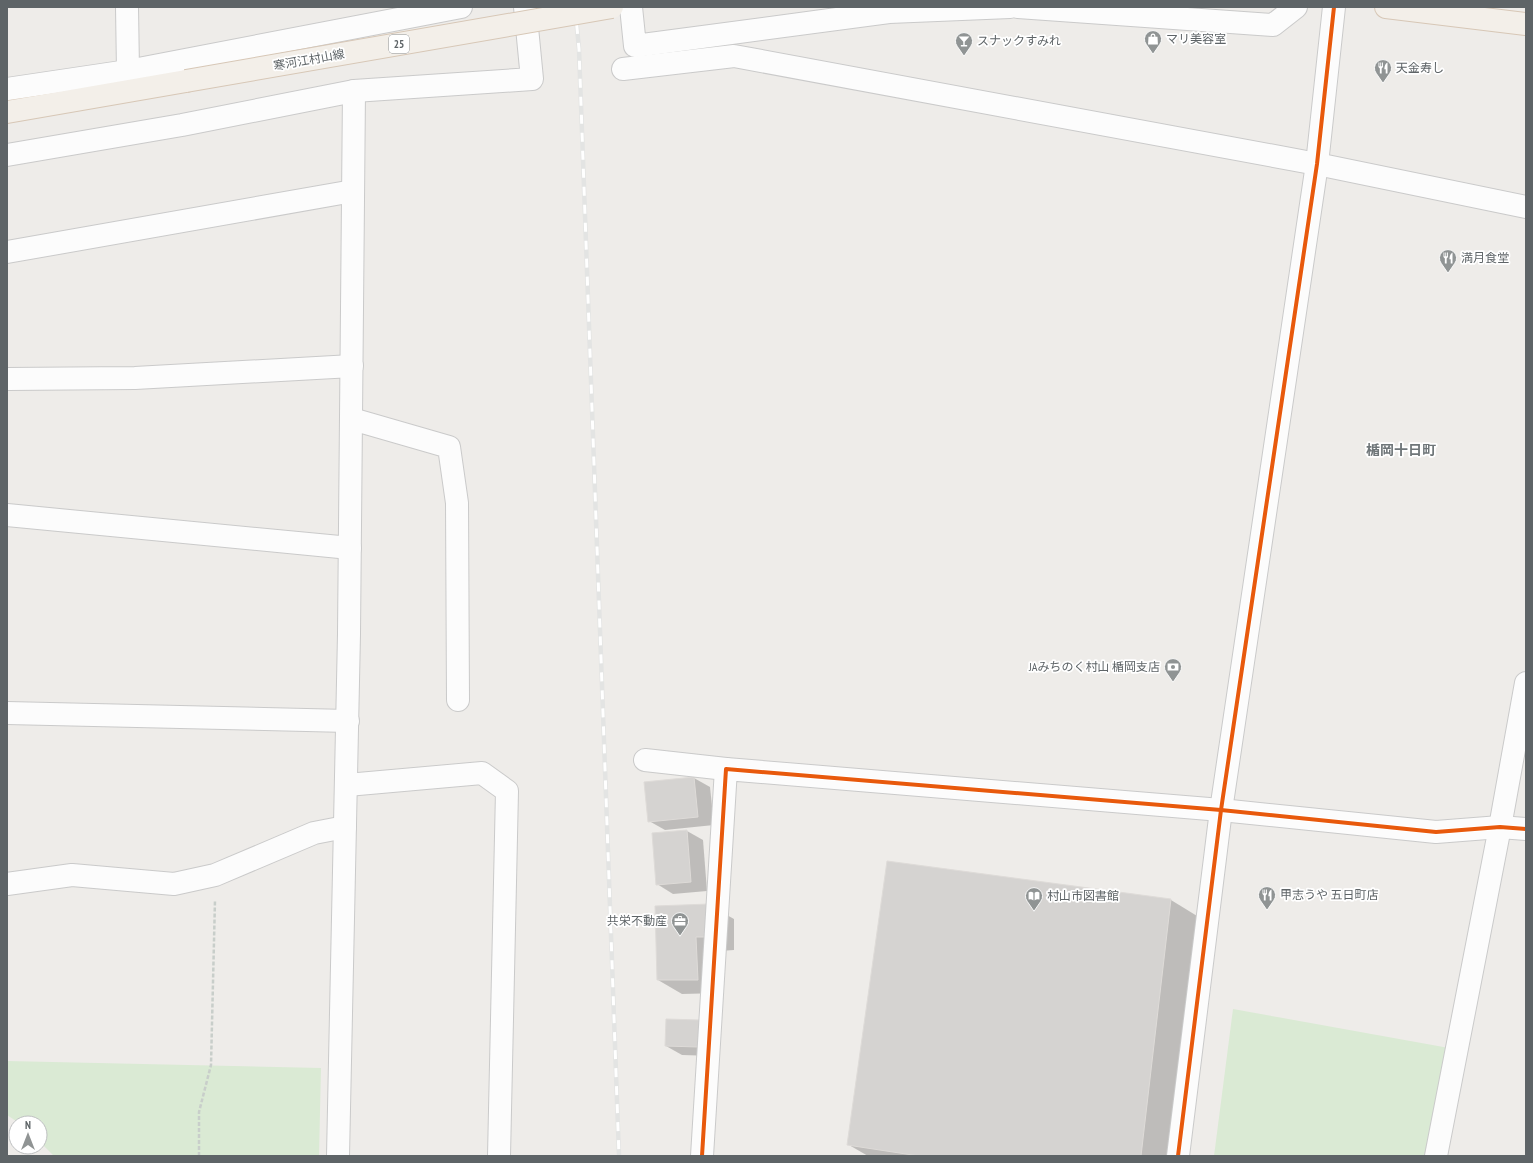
<svg xmlns="http://www.w3.org/2000/svg" width="1533" height="1163" viewBox="0 0 1533 1163" font-family="'PT Sans Narrow','Noto Sans JP',sans-serif">
<style>
.green{fill:#daead4}
.shadow{fill:#0003}
.building{fill:#d5d3d1;stroke:#dedbd8}
.lines{fill:none;stroke-linecap:round;stroke-linejoin:round}
.minor-casing{stroke:#cacaca;stroke-width:24}
.major-casing{stroke:#d7c7b6;stroke-width:24}
.path{stroke:#c8ceca;stroke-width:2.5;stroke-dasharray:4 2;stroke-linecap:butt}
.minor{stroke:#fcfcfc;stroke-width:22}
.major{stroke:#f3efe9;stroke-width:22}
.rail-casing{stroke:#e3e4e3;stroke-width:4.5}
.rail{stroke:#fff;stroke-width:3;stroke-dasharray:9;stroke-linecap:butt}
.major-bridge-casing{stroke:#d7c7b6;stroke-width:24;stroke-linecap:butt}
.major-bridge{stroke:#f3efe9;stroke-width:22}
.cycleway-casing{stroke:#fff;stroke-width:6}
.cycleway{stroke:#e8590c;stroke-width:4}
.labels{text-anchor:middle;stroke-width:3.5;stroke-linejoin:round;paint-order:stroke}
.shield{fill:#fff;stroke:#8e9295;stroke-width:1}
.shield-label{font-size:11px;font-weight:bold;fill:#5e6467}
.poi-label{font-size:12px;fill:#5e6467;stroke:#fff;text-anchor:start}
.street-label{font-size:12px;fill:#5e6467;stroke:#fff}
.quarter-label{font-size:14px;font-weight:bold;fill:#6f7679;stroke:#fff}
</style>
<rect width="100%" height="100%" fill="#eeece9"/>
<!-- green -->
<g class="green">
<path d="M 1233,1009 L 1449,1048 L 1425,1156 L 1214,1156 Z"/>
<path d="M 7,1061 L 321,1068 L 319,1156 L 54,1156 L 40,1142 L 40,1123 L 19,1123 L 7,1115 Z"/>
</g>
<!-- shadow -->
<g class="shadow">
<path d="M 694,778 L 710,787 L 714,825 L 665,830 L 649,821 Z"/>
<path d="M 687,831 L 703,840 L 707,891 L 673,894 L 657,884 Z"/>
<path d="M 888,862 L 1171,900 L 1202,919 L 1175,1156 L 868,1156 L 849,1145 Z"/>
<path d="M 709,905 L 734,919 L 734,950 L 720,951 L 721,993 L 682,994 L 658,980 Z"/>
<path d="M 699,1021 L 715,1030 L 714,1056 L 682,1055 L 666,1046 Z"/>
</g>
<!-- building -->
<g class="building">
<path d="M 694,777 L 698,817 L 648,822 L 644,782 Z"/>
<path d="M 687,830 L 691,882 L 656,885 L 652,833 Z"/>
<path d="M 887,861 L 1171,899 L 1141,1156 L 919,1156 L 847,1145 Z"/>
<path d="M 710,904 L 710,937 L 696,937 L 698,980 L 657,980 L 655,906 Z"/>
<path d="M 666,1019 L 699,1020 L 698,1047 L 665,1046 Z"/>
</g>
<g class="lines">
<!-- minor casing -->
<g class="minor-casing">
<g id="minor">
<path d="M 127,7 L 128,71"/>
<path d="M 631,7 L 635,46 L 889,12 L 1010,7"/>
<path d="M 1018,7 L 1273,25 L 1296,7"/>
<path d="M 623,69 L 734,56 L 1317,164 L 1526,207"/>
<path d="M 7,89 L 128,71 L 461,7"/>
<path d="M 7,155 L 182,125 L 354,91 L 532,79 L 525,7"/>
<path d="M 7,252 L 353,191"/>
<path d="M 7,379 L 135,378 L 352,366"/>
<path d="M 352,419 L 449,447 L 457,503 L 458,700"/>
<path d="M 7,515 L 350,548"/>
<path d="M 7,713 L 348,721"/>
<path d="M 645,760 L 726,769"/>
<path d="M 347,785 L 482,773 L 507,791 L 499,1156"/>
<path d="M 7,884 L 72,875 L 174,884 L 215,875 L 314,833 L 345,827"/>
<path d="M 338,1156 L 349,634 L 354,91"/>
<path d="M 702,1156 L 726,769 L 1221,810 L 1436,832 L 1500,827 L 1526,829"/>
<path d="M 1178,1156 L 1221,810 L 1317,164 L 1334,7"/>
<path d="M 1436,1156 L 1500,827 L 1526,683"/>
</g>
</g>
<!-- major casing -->
<g class="major-casing">
<g id="major">
<path d="M 1386,7 L 1526,24"/>
<path d="M 7,112 L 186,81"/>
</g>
</g>
<!-- path -->
<path class="path" d="M 199,1156 L 199,1112 L 211,1065 L 215,900"/>
<!-- minor -->
<use href="#minor" class="minor"/>
<!-- major -->
<use href="#major" class="major"/>
<!-- rail casing -->
<g class="rail-casing">
<path id="rail" d="M 575,7 L 579,49 L 619,1156"/>
</g>
<!-- rail -->
<use href="#rail" class="rail"/>
<!-- major-bridge casing -->
<g class="major-bridge-casing">
<path id="major-bridge" d="M 186,81 L 612,7"/>
</g>
<!-- major-bridge -->
<use href="#major-bridge" class="major-bridge"/>
<!-- cycleway casing -->
<g class="cycleway-casing">
<g id="cycleway">
<path d="M 702,1156 L 726,769 L 1221,810 L 1436,832 L 1500,827 L 1526,829"/>
<path d="M 1178,1156 L 1221,810 L 1317,164 L 1334,7"/>
</g>
</g>
<!-- cycleway -->
<use href="#cycleway" class="cycleway"/>
</g>
<!-- icons -->
<defs>
<g id="shop-pin" transform="scale(0.9)"><path d="M0 17L-7.5 6A9.5 9.5 0 1 1 7.5 6Z" fill="#909494" stroke="#fff"/><path d="M-5-2.5h2.3a2.7 3.5 0 0 1 5.4 0H5L5.5 6h-11ZM-1.5-2.5h3a1.5 2.3 0 0 0-3 0Z" fill="#fff"/></g>
<g id="bar-pin" transform="scale(0.9)"><path d="M0 17L-7.5 6A9.5 9.5 0 1 1 7.5 6Z" fill="#909494" stroke="#fff"/><path d="M-6-5H6L.8 .8V4.5H3.5V6h-7V4.5H-.8V.8Z" fill="#fff"/></g>
<g id="restaurant-pin" transform="scale(0.9)"><path d="M0 17L-7.5 6A9.5 9.5 0 1 1 7.5 6Z" fill="#909494" stroke="#fff"/><path d="M-5-6h1v4h1v-4h1v4h1v-4h1v5L-1.5 .5V6h-2V.5L-5-1ZM5-6V6H3V1.5H1.5Q1.5-4 5-6Z" fill="#fff"/></g>
<g id="bank-pin" transform="scale(0.9)"><path d="M0 17L-7.5 6A9.5 9.5 0 1 1 7.5 6Z" fill="#909494" stroke="#fff"/><path d="M-6-4H6V4H-6ZM0-2.3a2.3 2.3 0 1 0 0 4.6a2.3 2.3 0 1 0 0-4.6Z" fill="#fff"/></g>
<g id="library-pin" transform="scale(0.9)"><path d="M0 17L-7.5 6A9.5 9.5 0 1 1 7.5 6Z" fill="#909494" stroke="#fff"/><path d="M-6-4Q-3-5.5-.7-3.5V5Q-3 3-6 4ZM6-4Q3-5.5 .7-3.5V5Q3 3 6 4Z" fill="#fff"/></g>
<g id="office-pin" transform="scale(0.9)"><path d="M0 17L-7.5 6A9.5 9.5 0 1 1 7.5 6Z" fill="#909494" stroke="#fff"/><path d="M-6-3h4V-5.5h4V-3h4V5H-6ZM-1-4.5V-3h2v-1.5ZM-6 0V1H6V0Z" fill="#fff"/></g>
</defs>
<g fill-rule="evenodd">
<use href="#shop-pin" x="1153" y="39"/>
<use href="#bar-pin" x="964" y="41"/>
<use href="#restaurant-pin" x="1383" y="68"/>
<use href="#restaurant-pin" x="1448" y="258"/>
<use href="#bank-pin" x="1173" y="667"/>
<use href="#restaurant-pin" x="1267" y="895"/>
<use href="#library-pin" x="1034" y="896"/>
<use href="#office-pin" x="680" y="921"/>
</g>
<g class="labels">
<!-- shield labels -->
<rect class="shield" x="389" y="35" width="20" height="18" rx="3"/>
<g class="shield-label">
<text x="399" y="48">25</text>
</g>
<!-- poi labels -->
<g class="poi-label">
<text x="1166" y="43">マリ美容室</text>
<text x="977" y="45">スナックすみれ</text>
<text x="1396" y="72">天金寿し</text>
<text x="1461" y="262">満月食堂</text>
<text x="1160" y="671" text-anchor="end">JAみちのく村山 楯岡支店</text>
<text x="1280" y="899">甲志うや 五日町店</text>
<text x="1047" y="900">村山市図書館</text>
<text x="667" y="925" text-anchor="end">共栄不動産</text>
</g>
<!-- street labels -->
<g class="street-label">
<text transform="translate(309 60) rotate(-10)" y="4">寒河江村山線</text>
</g>
<!-- quarter labels -->
<g class="quarter-label">
<text x="1401" y="455">楯岡十日町</text>
</g>
</g>
<!-- border -->
<rect width="1533" height="1163" fill="none" stroke="#5e6467" stroke-width="16"/>
<!-- north arrow -->
<g transform="translate(28 1135)"><circle r="19" fill="#ffffff" stroke="#bfc1c2"/>
<path d="M0-3L7 15L0 10L-7 15Z" fill="#909494"/>
<text y="-6" font-size="11" font-weight="bold" text-anchor="middle" fill="#5e6467">N</text>
</g>
</svg>
